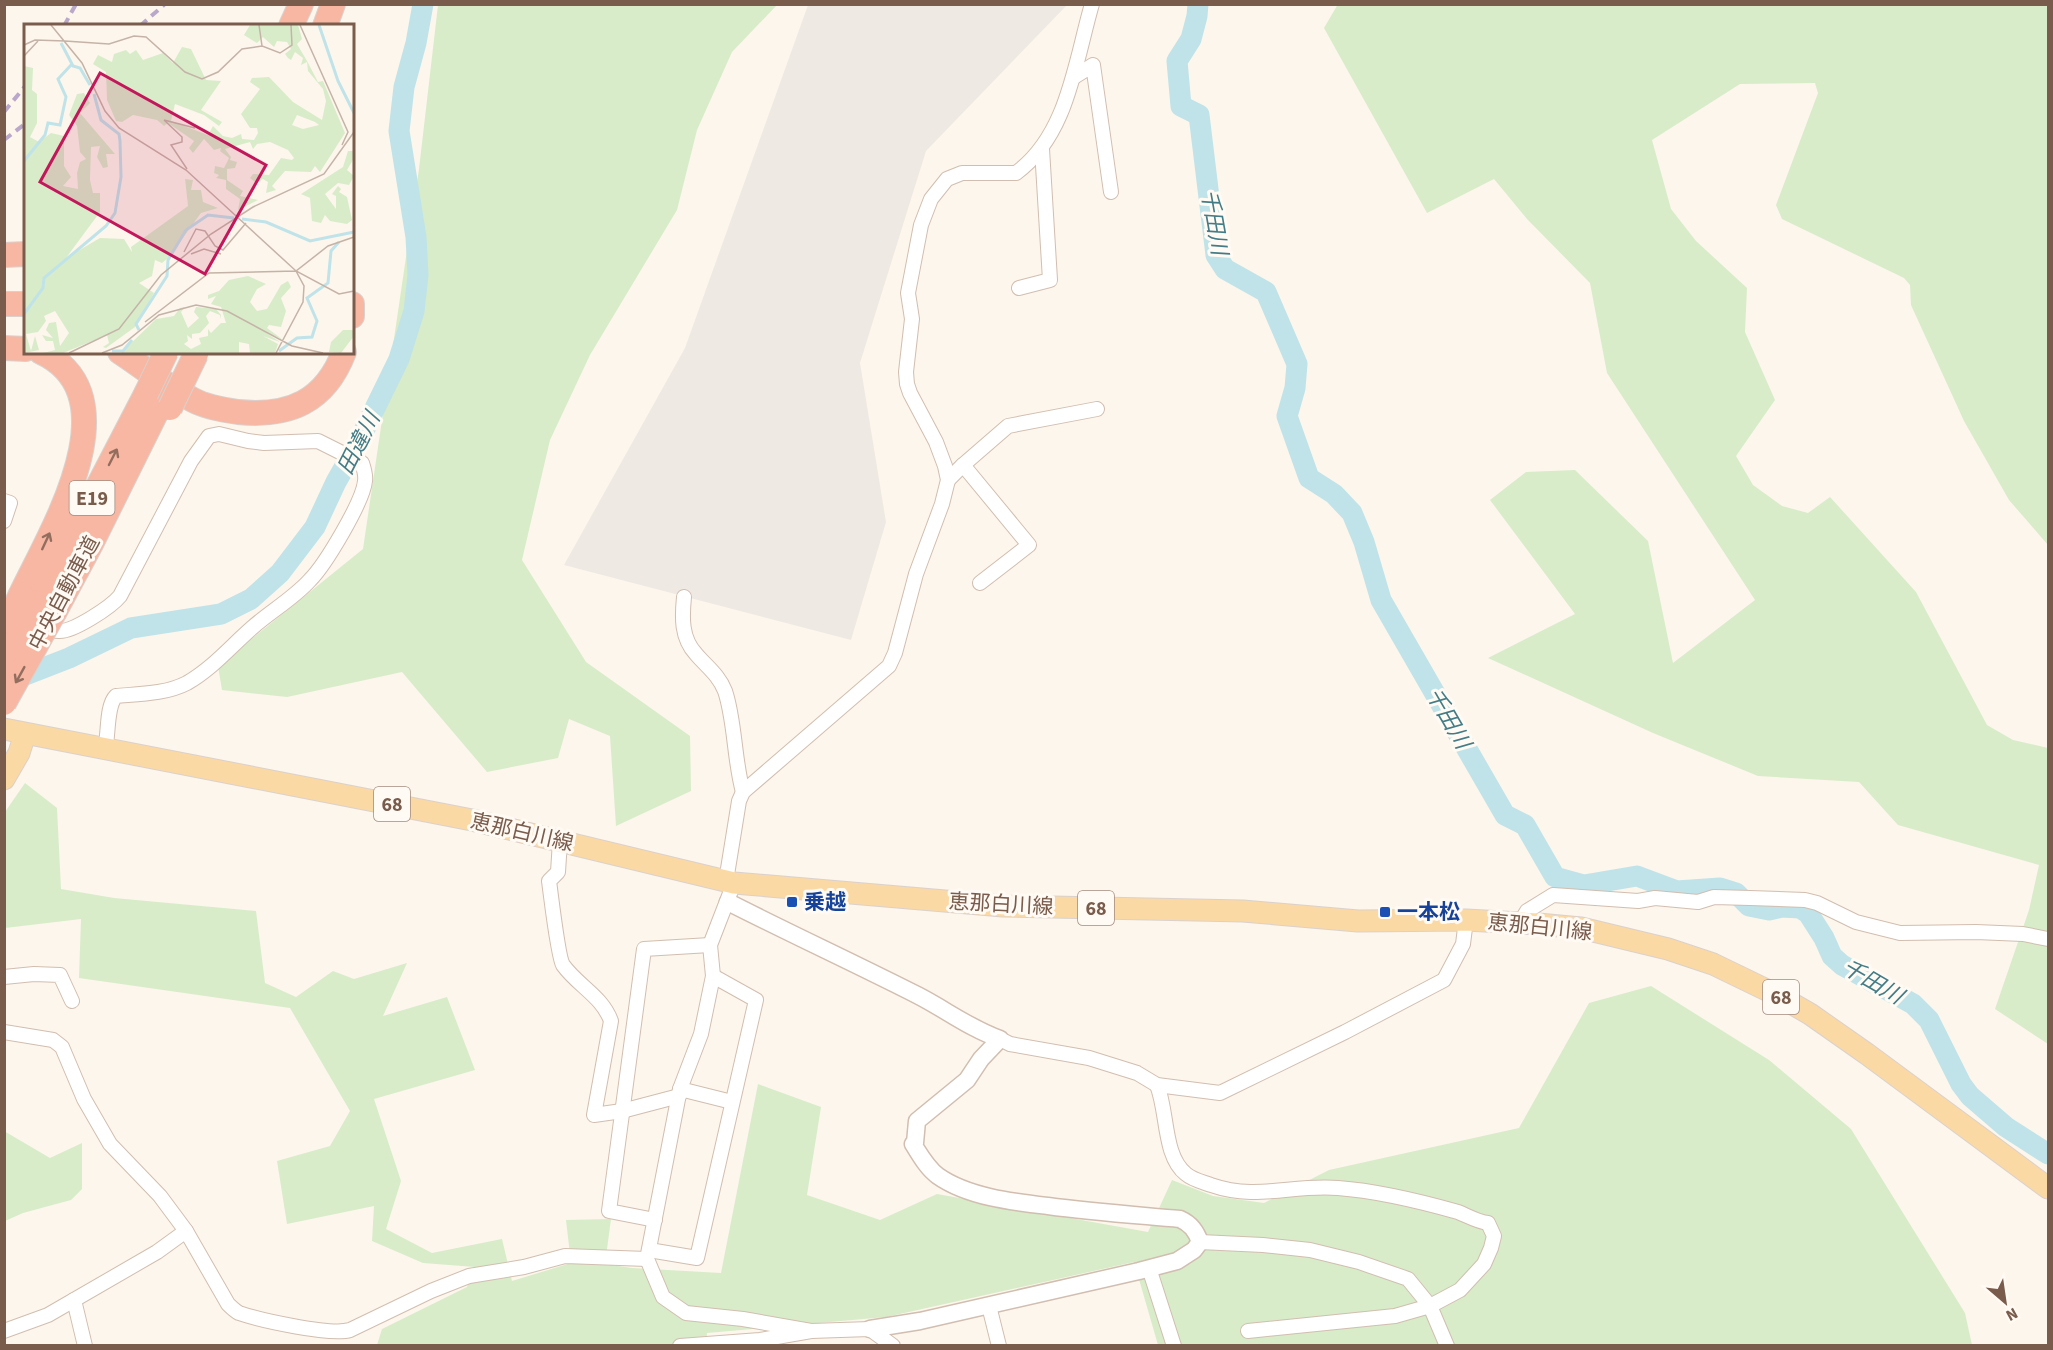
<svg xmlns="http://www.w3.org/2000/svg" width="2053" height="1350" viewBox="0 0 2053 1350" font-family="'Source Sans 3','Noto Sans JP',sans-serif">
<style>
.industrial{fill:#efe9e4}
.green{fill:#d8ecc9}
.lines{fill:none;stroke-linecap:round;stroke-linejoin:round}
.river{stroke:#bfe3e8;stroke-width:21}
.minor-casing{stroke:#d1beb0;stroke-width:16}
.tertiary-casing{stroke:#d1beb0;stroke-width:19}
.primary-casing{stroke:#dad1cd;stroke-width:23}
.motorway-casing{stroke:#dad1cd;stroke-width:26}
.minor{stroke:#fff;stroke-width:14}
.tertiary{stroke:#fff;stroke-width:16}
.primary{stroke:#fbd9a5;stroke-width:21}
.motorway{stroke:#f7b7a3;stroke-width:24}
.rail{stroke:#b9a8c9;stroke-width:4;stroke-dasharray:9 6;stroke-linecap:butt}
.motorway-bridge-casing{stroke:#dad1cd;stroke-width:26;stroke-linecap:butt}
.motorway-bridge{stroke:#f7b7a3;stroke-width:24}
.oneway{stroke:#936e5e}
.transit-dot{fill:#1a4fb4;stroke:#fffaf3;stroke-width:2}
.labels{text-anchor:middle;stroke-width:6;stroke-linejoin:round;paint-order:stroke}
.shield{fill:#fffaf3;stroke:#a28b7f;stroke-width:1.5}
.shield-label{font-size:20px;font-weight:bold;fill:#7a5c4d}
.street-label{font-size:21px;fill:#7a5c4d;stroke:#fffaf3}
.transit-label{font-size:21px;font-weight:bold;fill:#164399;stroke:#fffaf3;text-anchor:start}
.water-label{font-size:22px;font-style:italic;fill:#437c86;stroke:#fffaf3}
.inset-river{fill:none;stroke:#bfe3e8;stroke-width:3}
.inset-road{fill:none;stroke:#c5b3a7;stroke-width:1.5}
.view{fill:#c2185b;fill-opacity:0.15;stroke:#c2185b;stroke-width:3}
.inset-edge{fill:none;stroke:#7a5c4d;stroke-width:3}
</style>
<rect width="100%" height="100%" fill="#fdf6ec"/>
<!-- industrial -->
<path class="industrial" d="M 808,5 L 1067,5 L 926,151 L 860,363 L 886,522 L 851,640 L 564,565 L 685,348 Z"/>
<!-- green -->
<g class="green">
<path d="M 1338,4 L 2048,5 L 2048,545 L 2009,500 L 1964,421 L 1911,305 L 1910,285 L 1904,278 L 1782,219 L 1776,205 L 1818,93 L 1815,83 L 1740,84 L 1652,140 L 1671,209 L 1696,241 L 1747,288 L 1745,332 L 1775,400 L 1736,456 L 1753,485 L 1782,506 L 1808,513 L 1830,497 L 1916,592 L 1987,725 L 2013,740 L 2048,748 L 2048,1044 L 1995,1009 L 2029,910 L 2039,865 L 1898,825 L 1859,782 L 1758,776 L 1653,733 L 1488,658 L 1575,614 L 1490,500 L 1526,472 L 1575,470 L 1648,541 L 1673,663 L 1755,600 L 1607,373 L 1590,283 L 1527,219 L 1494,179 L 1427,213 L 1324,28 Z"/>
<path d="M 438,5 L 777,5 L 732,52 L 697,130 L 677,210 L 590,355 L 550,440 L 522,560 L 586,662 L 690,736 L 691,791 L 616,826 L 610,736 L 569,719 L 558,758 L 487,772 L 402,672 L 287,697 L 222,690 L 218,666 L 363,549 L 419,169 Z"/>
<path d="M 25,783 L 57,808 L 61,889 L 114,898 L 256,911 L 265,983 L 296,997 L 333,971 L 354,979 L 407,963 L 383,1016 L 447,997 L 475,1070 L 374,1099 L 401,1181 L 386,1229 L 432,1253 L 502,1239 L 512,1281 L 571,1263 L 566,1220 L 611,1219 L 605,1264 L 632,1268 L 721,1273 L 758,1084 L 821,1107 L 807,1195 L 880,1220 L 937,1194 L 1148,1232 L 1172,1180 L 1213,1196 L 1264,1203 L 1329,1170 L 1519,1128 L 1589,1003 L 1651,986 L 1769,1060 L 1851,1129 L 1965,1313 L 1972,1345 L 1158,1345 L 1134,1262 L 886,1317 L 707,1333 L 706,1345 L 377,1345 L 382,1329 L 467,1287 L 475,1267 L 423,1263 L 372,1241 L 374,1206 L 287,1224 L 277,1161 L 330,1146 L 350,1111 L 290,1008 L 79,978 L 81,919 L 5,928 L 5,812 Z"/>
<path d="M 4,1131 L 50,1158 L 82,1143 L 82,1189 L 71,1200 L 23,1213 L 5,1221 Z"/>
</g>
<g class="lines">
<!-- river -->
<g class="river">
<path d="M 1198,4 L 1197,16 L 1191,39 L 1177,61 L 1181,106 L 1199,115 L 1216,255 L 1225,269 L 1266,292 L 1297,364 L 1295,388 L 1287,416 L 1309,478 L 1334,494 L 1352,513 L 1364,542 L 1381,600 L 1505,815 L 1525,825 L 1555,877 L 1584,885 L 1637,876 L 1677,891 L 1720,888 L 1736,893 L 1749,906 L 1769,910 L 1782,907 L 1800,908 L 1808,913 L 1824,938 L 1832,956 L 1842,965 L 1913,1004 L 1929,1020 L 1961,1084 L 1970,1096 L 2006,1127 L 2048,1154"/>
<path d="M 10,681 L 69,658 L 131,628 L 221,614 L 251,599 L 280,573 L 315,527 L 336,482 L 357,445 L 399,359 L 414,311 L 418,275 L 416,237 L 399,131 L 404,87 L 416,43 L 423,4"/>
</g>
<!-- minor casing -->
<g class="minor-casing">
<g id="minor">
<path d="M 1074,77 L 1093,65 L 1111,192"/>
<path d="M 1019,288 L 1050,280 L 1042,149"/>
<path d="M 963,465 L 1029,545 L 980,583"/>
<path d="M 948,480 L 963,465 L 1008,426 L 1097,409"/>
<path d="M 4,501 L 10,503 L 4,521"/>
<path d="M 684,597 C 682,617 681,638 696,654 C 706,666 719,675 725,691 C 735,720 734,760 743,792"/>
<path d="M 40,627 C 46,629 53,631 59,631 C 73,632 111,607 120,596 L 191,461 L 209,436 L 219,434 L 248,441 L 264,443 L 318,441 L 362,463 C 364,469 366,475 365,481 C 363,502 325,565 310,580 C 294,598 271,611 253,627 C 231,646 213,668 187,683 C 166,694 139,694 116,696 C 106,706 109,734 105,749"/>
<path d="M 560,841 L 558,872 L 549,881 C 551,895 558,957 563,965 C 578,986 602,996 611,1021 L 594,1115 L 622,1111 L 679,1096"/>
<path d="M 726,881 L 739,801 L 743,792 L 889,666 L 895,653 L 916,574 L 942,504 L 948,480 L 945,466 L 936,442 L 910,393 L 907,384 L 906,372 L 912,319 L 908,293 L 921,225 L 931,199 L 947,179 L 962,173 L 1016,173 C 1068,135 1075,62 1092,4"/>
<path d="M 734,883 L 710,945 L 713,976 L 701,1034 L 680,1089 L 647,1259 L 663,1297 L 686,1313 L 743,1319 L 811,1331"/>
<path d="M 1520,923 L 1527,911 L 1553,895 L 1638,901 L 1655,898 L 1698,902 L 1714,897 L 1750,898 L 1805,900 L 1817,903 L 1856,922 L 1900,933 L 1976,932 L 2023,934 L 2048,939"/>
<path d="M 4,977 L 34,974 L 60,975 L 72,1001"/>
<path d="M 4,1032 L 53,1040 L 62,1047 L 84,1099 L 110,1144 L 160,1196 L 186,1231 L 228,1304 C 231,1307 235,1311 239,1313 C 259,1320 331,1336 350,1330 L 431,1291 L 469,1276 L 524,1267 L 565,1256 L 647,1259"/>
<path d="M 1000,1039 L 1010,1044 L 1089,1058 L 1137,1073 L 1157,1085 L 1220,1093 L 1345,1032 L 1444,980 L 1463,944 L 1466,920"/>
<path d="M 1157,1085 C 1168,1112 1163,1156 1186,1174 C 1193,1180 1203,1182 1211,1185 C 1257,1201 1292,1184 1338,1188 C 1378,1191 1419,1201 1458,1212 C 1468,1216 1478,1222 1488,1223 L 1494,1236 L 1491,1248 L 1484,1264 L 1460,1290 L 1430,1306 L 1395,1316 L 1248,1331"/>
<path d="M 680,1089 L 732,1102"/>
<path d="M 655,1220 L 609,1211 L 644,949 L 710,945"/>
<path d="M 1200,1242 L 1263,1245 L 1310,1250 L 1359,1262 L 1408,1279 L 1430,1306 L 1447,1346"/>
<path d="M 649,1250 L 697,1258 L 756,1000 L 713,976"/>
<path d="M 1149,1268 L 1174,1346"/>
<path d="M 74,1300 L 85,1346"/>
<path d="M 989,1306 L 999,1346"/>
<path d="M 4,1331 L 48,1315 L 157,1252 L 186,1231"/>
<path d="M 680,1346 L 760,1340 L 811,1331 L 870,1329 L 893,1346"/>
</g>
</g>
<!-- tertiary casing -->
<g class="tertiary-casing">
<path id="tertiary" d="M 728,902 C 791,934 856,964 919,996 C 946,1010 971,1029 1000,1039 L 981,1059 L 967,1080 L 917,1121 L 915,1143 L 913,1144 C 920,1155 927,1168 938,1176 C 968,1197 1013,1202 1048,1206 C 1092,1212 1136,1215 1180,1219 C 1191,1224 1196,1231 1200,1242 L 1194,1250 L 1177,1261 L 1139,1271 L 920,1321 L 870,1329"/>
</g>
<!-- primary casing -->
<g class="primary-casing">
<g id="primary">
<path d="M 4,729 L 472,820 L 734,883 L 1003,906 L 1243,911 L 1358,921 L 1466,920 L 1538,924 L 1581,928 L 1668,949 L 1713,964 L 1777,995 L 1810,1014 L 1867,1054 L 2048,1188"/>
<path d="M 4,779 L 19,753 L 25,734"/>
</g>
</g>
<!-- motorway casing -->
<g class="motorway-casing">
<g id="motorway">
<path d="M 291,26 L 301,4"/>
<path d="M 325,26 L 333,4"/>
<path d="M 4,255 L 26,254"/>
<path d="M 4,304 L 26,304"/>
<path d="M 352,304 L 352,316"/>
<path d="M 4,348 L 26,349"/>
<path d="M 120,352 C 144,368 168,387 193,400 C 206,407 224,410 238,412 C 289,417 325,402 344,352"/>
<path d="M 21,594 C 50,533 135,396 41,352"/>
<path d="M 38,602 L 146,394"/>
<path d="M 55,611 L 92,542 L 161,403"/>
</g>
</g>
<!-- minor -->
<use href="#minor" class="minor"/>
<!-- tertiary -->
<use href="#tertiary" class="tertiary"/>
<!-- primary -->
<use href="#primary" class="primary"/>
<!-- motorway -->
<use href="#motorway" class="motorway"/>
<!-- rail -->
<g class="rail">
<path d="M 64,26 L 76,4"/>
<path d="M 140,26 L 165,4"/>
<path d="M 4,112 L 26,85"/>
<path d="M 4,140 L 26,123"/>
</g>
<!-- motorway-bridge casing -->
<g class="motorway-bridge-casing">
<g id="motorway-bridge">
<path d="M 146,394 L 166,352"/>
<path d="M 170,408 L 196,354"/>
<path d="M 4,630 L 21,594"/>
<path d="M 4,664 L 38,602"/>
<path d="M 4,703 L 55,611"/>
</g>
</g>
<!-- motorway-bridge -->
<use href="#motorway-bridge" class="motorway-bridge"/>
</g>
<!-- one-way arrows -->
<defs><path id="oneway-shaft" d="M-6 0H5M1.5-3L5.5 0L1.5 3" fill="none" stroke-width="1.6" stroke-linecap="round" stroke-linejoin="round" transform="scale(1.5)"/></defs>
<g class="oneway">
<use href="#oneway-shaft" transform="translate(113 457) rotate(-63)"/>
<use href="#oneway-shaft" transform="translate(46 541) rotate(-65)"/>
<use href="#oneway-shaft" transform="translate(20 675) rotate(119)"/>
</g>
<!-- markers -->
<g class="transit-dot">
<rect x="786" y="896" width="12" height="12" rx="3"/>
<rect x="1379" y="906" width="12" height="12" rx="3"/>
</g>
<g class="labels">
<!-- shield labels -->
<g class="shield">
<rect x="69.5" y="481" width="45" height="34" rx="4.5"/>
<rect x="374" y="787" width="36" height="34" rx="4.5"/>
<rect x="1078" y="891" width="36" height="34" rx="4.5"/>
<rect x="1763" y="980" width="36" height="34" rx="4.5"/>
</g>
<g class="shield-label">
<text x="92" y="505">E19</text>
<text x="392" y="811">68</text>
<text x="1096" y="915">68</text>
<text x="1781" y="1004">68</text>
</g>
<!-- street labels -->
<g class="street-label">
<text transform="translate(64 593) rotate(-62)" y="7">中央自動車道</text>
<text transform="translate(522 832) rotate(13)" y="7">恵那白川線</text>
<text transform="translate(1001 904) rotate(3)" y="7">恵那白川線</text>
<text transform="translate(1540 927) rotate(6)" y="7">恵那白川線</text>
</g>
<!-- transit labels -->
<g class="transit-label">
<text x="804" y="909">乗越</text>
<text x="1397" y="919">一本松</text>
</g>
<!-- water labels -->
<g class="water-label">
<text transform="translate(1215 222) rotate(80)" y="8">千田川</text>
<text transform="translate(358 443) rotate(-63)" y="8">田違川</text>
<text transform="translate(1449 718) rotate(60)" y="8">千田川</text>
<text transform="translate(1873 981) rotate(30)" y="8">千田川</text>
</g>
</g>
<!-- overview -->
<g transform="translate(24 24)">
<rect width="330" height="330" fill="#fdf6ec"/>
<path d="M 226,1 L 274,1 L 278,15 L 273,20 L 283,37 L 294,58 L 299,57 L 321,109 L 296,148 L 291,142 L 287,148 L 261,147 L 248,162 L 252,166 L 242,169 L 244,158 L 239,155 L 232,159 L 226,154 L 229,150 L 245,151 L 257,134 L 268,136 L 270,134 L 264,126 L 246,118 L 233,120 L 229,125 L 226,118 L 201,125 L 207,133 L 206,136 L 213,138 L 211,144 L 203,145 L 203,156 L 219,167 L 216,172 L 234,176 L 214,186 L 216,175 L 202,165 L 202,156 L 192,154 L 195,151 L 190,149 L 191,142 L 200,144 L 205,134 L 196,127 L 197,124 L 190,126 L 180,115 L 169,129 L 165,124 L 170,117 L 144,99 L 140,102 L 133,96 L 109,91 L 98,98 L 92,97 L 83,76 L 82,48 L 69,40 L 74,31 L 88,38 L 90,30 L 102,26 L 106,30 L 112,26 L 119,36 L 139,29 L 149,39 L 158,23 L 167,25 L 182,56 L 197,57 L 177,86 L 198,98 L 195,102 L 180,91 L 151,80 L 147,97 L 184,111 L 189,102 L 199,112 L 208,114 L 217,110 L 218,115 L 230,116 L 234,109 L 233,104 L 226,104 L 217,90 L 236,65 L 226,58 L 228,54 L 245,53 L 269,78 L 298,96 L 302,77 L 299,65 L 284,47 L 283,38 L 277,41 L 279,34 L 271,28 L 267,36 L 264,34 L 261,30 L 267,25 L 263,18 L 253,17 L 250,23 L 239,13 L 233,19 L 220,11 ZM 273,91 L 291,98 L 295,101 L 279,105 L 268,101 ZM 0,42 L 9,44 L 8,66 L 13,70 L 13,99 L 6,113 L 15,118 L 27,109 L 40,112 L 40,142 L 47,153 L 39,162 L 54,165 L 53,149 L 56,138 L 62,135 L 56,128 L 53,102 L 45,91 L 53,70 L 60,69 L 66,79 L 56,89 L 91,130 L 82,130 L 84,143 L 79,144 L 73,133 L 76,122 L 67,123 L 66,156 L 69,169 L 76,169 L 76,188 L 42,234 L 76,214 L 100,215 L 108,228 L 107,223 L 164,182 L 161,155 L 169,156 L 167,166 L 177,166 L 179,178 L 194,184 L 177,189 L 144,234 L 138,239 L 131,236 L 128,252 L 115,259 L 130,269 L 111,303 L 82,324 L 79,323 L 85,319 L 83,311 L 39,329 L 19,329 L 31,326 L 29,317 L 22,317 L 18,311 L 29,314 L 22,306 L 25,299 L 32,298 L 36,322 L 45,309 L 31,287 L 20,292 L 22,297 L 14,308 L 2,310 L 7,327 L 11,312 L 15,326 L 0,329 ZM 324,127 L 330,127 L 330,134 L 323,146 L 330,152 L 325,161 L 314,159 L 301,170 L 312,185 L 312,172 L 308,170 L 314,162 L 317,165 L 315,168 L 323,173 L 328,196 L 323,200 L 306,197 L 301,191 L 297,199 L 288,197 L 286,174 L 277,170 L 319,143 ZM 224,252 L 242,260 L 233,265 L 226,278 L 233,287 L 243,285 L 257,261 L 264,257 L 267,263 L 257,274 L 262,287 L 257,303 L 245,301 L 243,304 L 258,315 L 241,308 L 256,318 L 239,312 L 254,320 L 251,329 L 226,329 L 225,320 L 215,318 L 215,329 L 97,329 L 132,295 L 150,292 L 156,284 L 161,283 L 157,288 L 164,304 L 175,294 L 170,288 L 172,283 L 192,285 L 197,291 L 196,295 L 196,291 L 186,287 L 182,292 L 185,299 L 176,309 L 168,310 L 168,315 L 163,311 L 164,317 L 160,320 L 167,325 L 177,320 L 175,314 L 184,312 L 184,305 L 187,309 L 197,299 L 202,299 L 197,283 L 187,280 L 192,272 L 184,275 L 184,271 L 195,267 L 205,256 ZM 319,306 L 330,306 L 330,312 L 317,329 L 305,328 L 307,318 Z" fill="#d8ecc9" fill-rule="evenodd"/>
<path class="inset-river" d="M 295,1 L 314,57 L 330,89M 37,19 L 49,42 L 56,44 L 66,61M 0,137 L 21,111 L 24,99 L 36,101 L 42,73 L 34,55 L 48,40M 218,195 L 242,198 L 286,217 L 330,208M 0,290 L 19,264 L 20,254 L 82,202 L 91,189 L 97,153 L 96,117 L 95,110 L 77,96 L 70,70M 115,306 L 112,300 L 143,252 L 144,236 L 162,206 L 184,191 L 210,194M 88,327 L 99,327 L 108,316M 255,327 L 273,314 L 288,313 L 293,297 L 283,274 L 304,259 L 307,227 L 315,218"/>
<path class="inset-road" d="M 27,1 L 58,39 L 81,87 L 95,104 L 162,146 L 272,247 L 315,270 L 330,267M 235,1 L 238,22 L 256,29 L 268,21 L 267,1M 276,1 L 324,108 L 318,121M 41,17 L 85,20 L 110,12 L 122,13 L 161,48 L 178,55 L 194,48 L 218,25 L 238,22M 0,21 L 11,16 L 41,17M 0,32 L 14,17M 140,96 L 158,113 L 158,118 L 147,121 L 163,145M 140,96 L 171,104M 160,228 L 172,205 L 181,207 L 191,222 L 199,226 L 222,199M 167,230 L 180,225 L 197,230M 121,298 L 185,249 L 272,247 L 304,222 L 330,213M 45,329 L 95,305 L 137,251 L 187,210 L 229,183 L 300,150 L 330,108M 78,329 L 98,321 L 135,291 L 172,281 L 203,287 L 268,322 L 299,329M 252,329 L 279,278 L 280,262 L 272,247"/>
<path class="view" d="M 76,49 L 242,141 L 181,250 L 16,158 Z"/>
<rect width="330" height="330" class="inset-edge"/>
</g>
<!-- border -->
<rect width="2053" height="1350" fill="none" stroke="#7a5c4d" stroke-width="12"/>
<!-- north arrow -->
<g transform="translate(2005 1302) rotate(151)" stroke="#fffaf3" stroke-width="4.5" paint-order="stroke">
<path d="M0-4.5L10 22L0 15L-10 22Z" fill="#7a5c4d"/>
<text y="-9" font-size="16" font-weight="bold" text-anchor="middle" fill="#7a5c4d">N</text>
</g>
</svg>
